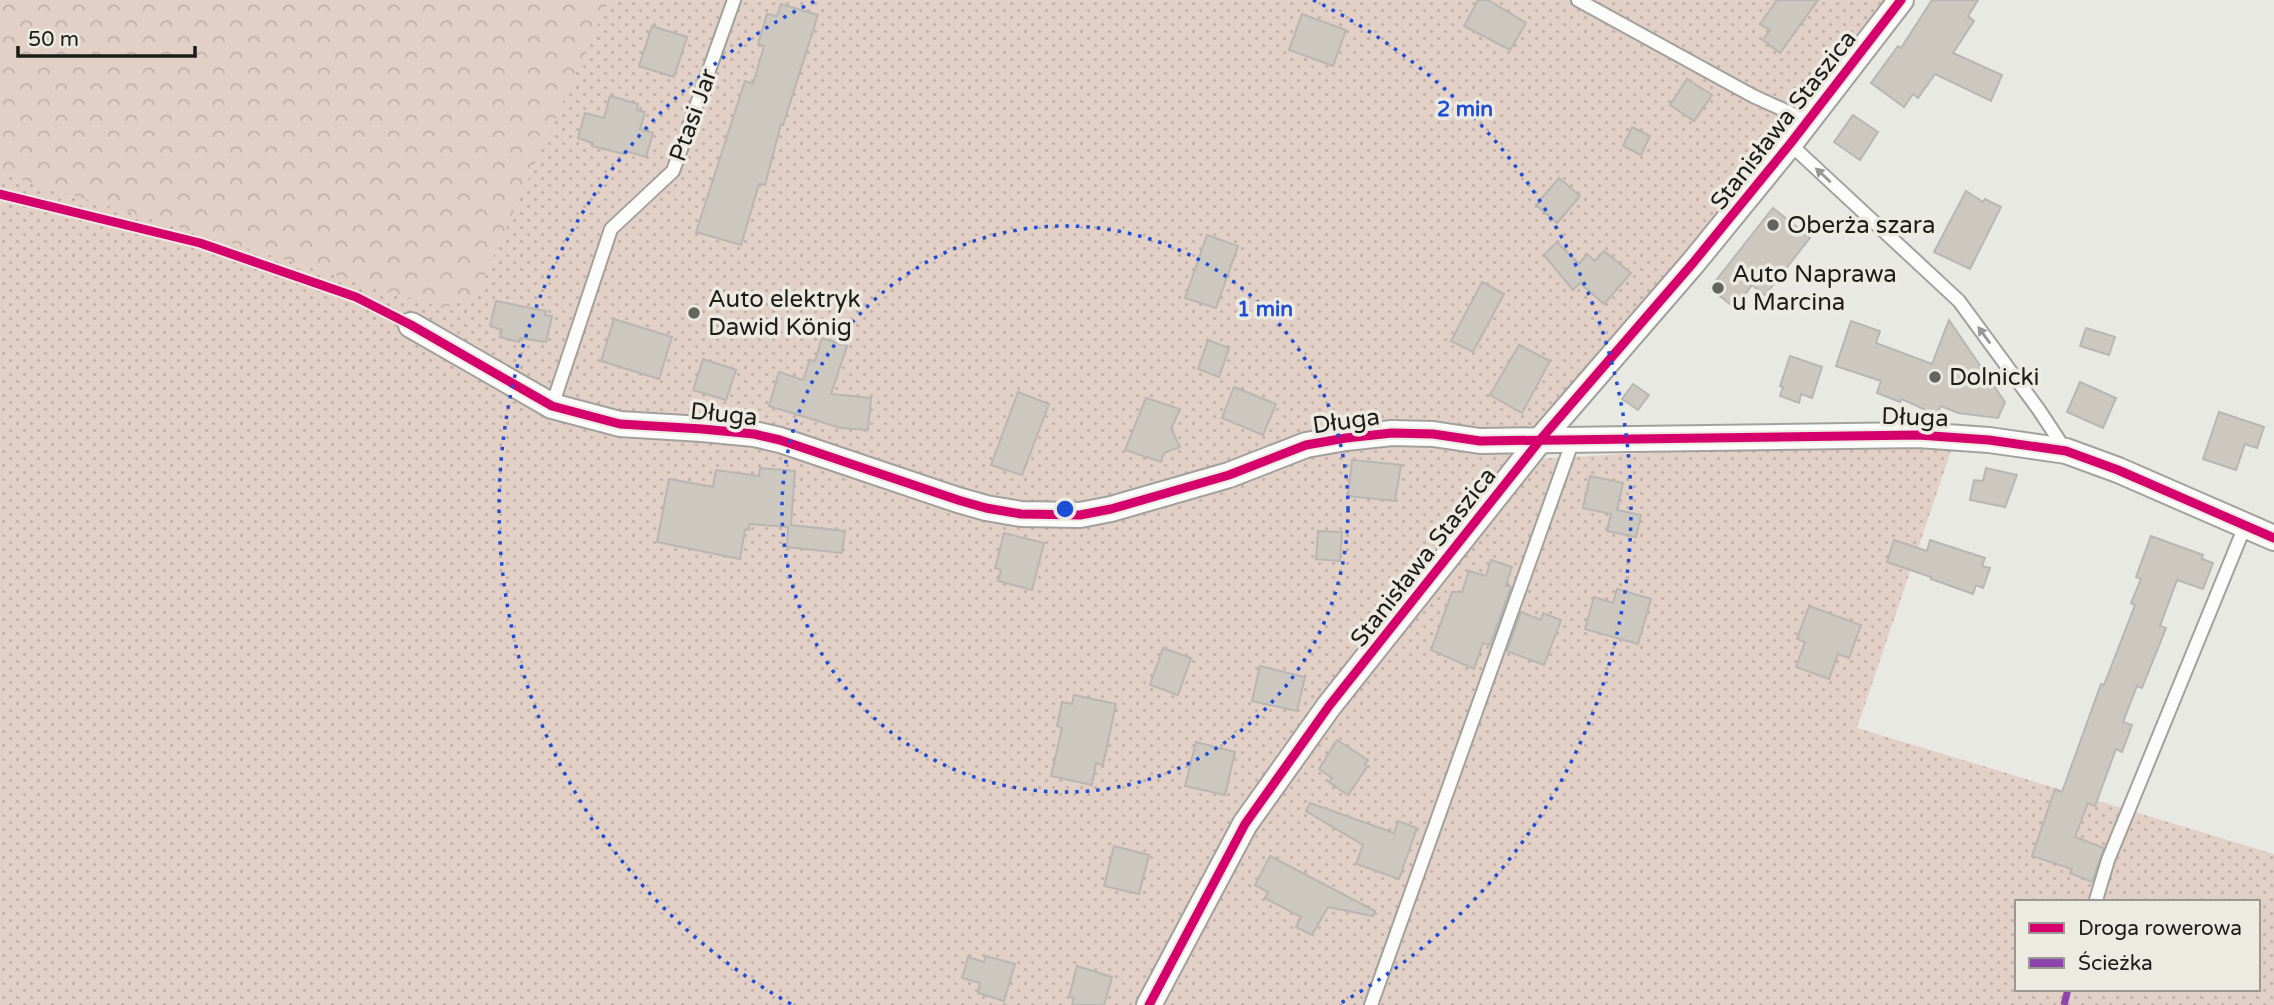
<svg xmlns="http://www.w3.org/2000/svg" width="2274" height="1005" viewBox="0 0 2274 1005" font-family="'Varela Round',sans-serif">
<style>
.green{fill:url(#green-dots);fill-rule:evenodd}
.forest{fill:url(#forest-crowns)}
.building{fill:#ccc8c0;stroke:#b8b6b2;stroke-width:2}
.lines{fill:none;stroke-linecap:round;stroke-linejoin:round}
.lane-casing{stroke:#a1a19d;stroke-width:16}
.street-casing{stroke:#a1a19d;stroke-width:28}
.lane{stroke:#fcfcfb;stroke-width:12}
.street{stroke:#fcfcfb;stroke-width:24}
.quiet{stroke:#8e44ad;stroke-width:7;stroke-dasharray:14 7;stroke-linecap:butt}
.cycleway-casing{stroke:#eceae1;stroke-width:13}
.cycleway{stroke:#d6006c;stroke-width:9}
.oneway{fill:#979795}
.ring{fill:none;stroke:#1d4ed8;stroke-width:3.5;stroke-dasharray:3.5 7}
.poi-dot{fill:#64645f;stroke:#eceae1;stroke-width:2.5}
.labels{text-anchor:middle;stroke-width:7;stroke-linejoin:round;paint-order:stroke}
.street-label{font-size:24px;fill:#1c1c18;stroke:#eceae1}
.poi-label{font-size:24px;fill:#1c1c18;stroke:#eceae1;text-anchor:start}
.centre{fill:#1d4ed8;stroke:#eceae1;stroke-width:3.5}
.ring-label{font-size:21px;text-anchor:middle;font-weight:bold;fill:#1d4ed8;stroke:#eceae1;stroke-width:7;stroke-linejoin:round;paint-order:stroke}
</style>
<defs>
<pattern id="green-dots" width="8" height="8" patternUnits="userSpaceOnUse" patternTransform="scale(1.75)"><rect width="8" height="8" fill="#e2cfc5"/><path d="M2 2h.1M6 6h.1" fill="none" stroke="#c1b1a8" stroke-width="1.8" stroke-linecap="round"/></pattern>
<pattern id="forest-crowns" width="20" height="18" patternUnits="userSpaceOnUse" patternTransform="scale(1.75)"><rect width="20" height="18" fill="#e2cfc5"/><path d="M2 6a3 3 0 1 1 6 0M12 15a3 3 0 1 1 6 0" fill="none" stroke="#c1b1a8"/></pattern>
</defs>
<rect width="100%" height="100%" fill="#e9e9e4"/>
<!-- green -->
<path class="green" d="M 0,0 L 1885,0 L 1860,39 L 1516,460 L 1859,441 L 1952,448 L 1857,728 L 2274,854 L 2274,1005 L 0,1005 ZM 2017,902 L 2258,902 L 2258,989 L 2017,989 Z"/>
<!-- forest -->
<path class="forest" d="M 0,0 L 609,0 L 475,297 L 443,308 L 0,173 Z"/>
<!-- building -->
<g class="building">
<path d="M 1478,0 L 1488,0 L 1526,23 L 1510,50 L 1464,26 Z"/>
<path d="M 1777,0 L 1818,0 L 1780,53 L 1763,40 L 1770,30 L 1760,24 Z"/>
<path d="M 1932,0 L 1978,0 L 1968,16 L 1974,21 L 1953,53 L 2002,75 L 1991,101 L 1935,74 L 1918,98 L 1913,94 L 1904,107 L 1871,83 L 1898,46 L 1901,48 Z"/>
<path d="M 781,4 L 818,15 L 783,125 L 781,124 L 765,185 L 759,184 L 741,245 L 696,232 L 745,81 L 753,84 L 764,46 L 758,44 L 767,14 L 777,16 Z"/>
<path d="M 1302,14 L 1346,30 L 1333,66 L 1289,50 Z"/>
<path d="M 652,26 L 687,37 L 674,77 L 639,66 Z"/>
<path d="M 1687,79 L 1712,95 L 1694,121 L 1670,105 Z"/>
<path d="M 610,96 L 638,104 L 637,110 L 645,112 L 640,129 L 653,133 L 646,157 L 625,151 L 624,154 L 592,146 L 593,143 L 578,138 L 585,113 L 604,118 Z"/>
<path d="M 1853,115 L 1878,132 L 1860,160 L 1834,142 Z"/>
<path d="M 1632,127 L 1650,136 L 1641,155 L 1623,146 Z"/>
<path d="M 1559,178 L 1580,196 L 1557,223 L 1536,205 Z"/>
<path d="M 1966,191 L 1983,202 L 1985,199 L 2001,207 L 1970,269 L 1934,252 Z"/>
<path d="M 1773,208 L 1810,238 L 1765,295 L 1752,285 L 1735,308 L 1710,288 Z"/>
<path d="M 1207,235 L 1238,246 L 1216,308 L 1185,298 Z"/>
<path d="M 1557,242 L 1579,264 L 1587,254 L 1595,261 L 1604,251 L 1631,273 L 1604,304 L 1580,283 L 1573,290 L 1544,255 Z"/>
<path d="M 1482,282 L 1504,294 L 1473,352 L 1451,341 Z"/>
<path d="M 496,301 L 546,311 L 545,315 L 552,316 L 546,342 L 520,338 L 519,342 L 500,337 L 502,330 L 490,326 Z"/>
<path d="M 614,319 L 672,337 L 659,379 L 601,361 Z"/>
<path d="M 1949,320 L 2005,402 L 1998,418 L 1958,413 L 1941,406 L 1936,415 L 1902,399 L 1900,402 L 1877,393 L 1881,381 L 1836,366 L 1851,321 L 1880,331 L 1876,343 L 1932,364 Z"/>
<path d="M 2086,328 L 2115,337 L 2109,355 L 2080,346 Z"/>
<path d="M 822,338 L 847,346 L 831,394 L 871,398 L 868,430 L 841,428 L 769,406 L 779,372 L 803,380 L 810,360 L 815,361 Z"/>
<path d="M 1208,340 L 1229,348 L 1219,377 L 1198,369 Z"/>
<path d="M 1519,345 L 1550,361 L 1522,413 L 1490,395 Z"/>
<path d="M 1790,356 L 1822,367 L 1812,398 L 1801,394 L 1799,403 L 1780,396 L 1783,387 L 1780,386 Z"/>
<path d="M 703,359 L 736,370 L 726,400 L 693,390 Z"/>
<path d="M 2080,382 L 2116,398 L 2103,428 L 2067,412 Z"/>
<path d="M 1633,384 L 1649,395 L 1638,410 L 1622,399 Z"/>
<path d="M 1234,387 L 1276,404 L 1263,435 L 1222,418 Z"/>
<path d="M 1018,392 L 1049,404 L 1022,475 L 991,465 Z"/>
<path d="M 1146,398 L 1180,409 L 1171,429 L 1180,447 L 1164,453 L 1161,462 L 1125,450 Z"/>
<path d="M 2219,412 L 2264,427 L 2257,448 L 2245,444 L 2236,470 L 2203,459 Z"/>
<path d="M 1352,460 L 1401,465 L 1395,501 L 1348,496 Z"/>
<path d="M 760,468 L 795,471 L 791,525 L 845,531 L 842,553 L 787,547 L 788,527 L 749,524 L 749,530 L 745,529 L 740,559 L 657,542 L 669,479 L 713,487 L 716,470 L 759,476 Z"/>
<path d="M 1986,468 L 2017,475 L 2005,507 L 1970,500 L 1974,480 L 1983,481 Z"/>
<path d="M 1590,476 L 1623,483 L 1617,510 L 1641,515 L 1636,537 L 1607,531 L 1611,514 L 1583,508 Z"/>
<path d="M 1318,531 L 1342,532 L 1340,561 L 1316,559 Z"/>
<path d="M 1004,533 L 1044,543 L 1032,590 L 998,581 L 1001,570 L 995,568 Z"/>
<path d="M 2151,536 L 2203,555 L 2202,559 L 2213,563 L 2203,589 L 2177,580 L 2160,626 L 2166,628 L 2142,688 L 2137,686 L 2123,722 L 2132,725 L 2122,752 L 2116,749 L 2095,806 L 2088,803 L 2075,837 L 2104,848 L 2092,882 L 2070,873 L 2072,869 L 2032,856 L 2055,789 L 2062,792 L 2101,684 L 2104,685 L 2135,605 L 2131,603 L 2141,579 L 2136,577 Z"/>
<path d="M 1894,540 L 1927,551 L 1930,540 L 1985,558 L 1982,566 L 1990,568 L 1983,588 L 1976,585 L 1973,594 L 1931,579 L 1931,577 L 1887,562 Z"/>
<path d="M 1491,560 L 1512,567 L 1506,585 L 1511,587 L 1490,645 L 1483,643 L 1474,669 L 1431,650 L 1452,592 L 1462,592 L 1469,571 L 1486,576 Z"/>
<path d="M 1617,589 L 1651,599 L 1638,644 L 1585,629 L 1594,597 L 1613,603 Z"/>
<path d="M 1809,606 L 1861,625 L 1849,658 L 1838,654 L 1829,679 L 1796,667 L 1805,642 L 1797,639 Z"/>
<path d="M 1521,612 L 1541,620 L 1543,613 L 1561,620 L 1544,665 L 1507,651 Z"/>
<path d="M 1163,648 L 1191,658 L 1178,695 L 1150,685 Z"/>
<path d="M 1260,666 L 1305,677 L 1297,711 L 1252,701 Z"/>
<path d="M 1074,695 L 1116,704 L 1103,765 L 1096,763 L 1092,785 L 1051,776 L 1062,728 L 1057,726 L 1062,702 L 1072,704 Z"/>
<path d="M 1337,740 L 1368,760 L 1365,765 L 1367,767 L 1348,795 L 1329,782 L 1332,778 L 1319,769 Z"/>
<path d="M 1196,742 L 1235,752 L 1225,795 L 1185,786 Z"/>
<path d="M 1310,803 L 1394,833 L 1398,821 L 1417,828 L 1399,879 L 1356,864 L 1363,845 L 1306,811 Z"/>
<path d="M 1114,846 L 1149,855 L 1139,894 L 1104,886 Z"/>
<path d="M 1270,856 L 1375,911 L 1373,916 L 1328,907 L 1312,935 L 1296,927 L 1301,917 L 1265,898 L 1268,892 L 1255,885 Z"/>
<path d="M 986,956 L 1015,964 L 1004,1001 L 978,993 L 980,983 L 962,978 L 968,957 L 984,962 Z"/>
<path d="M 1077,966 L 1112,977 L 1104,1005 L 1072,1005 L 1074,998 L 1069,997 Z"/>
</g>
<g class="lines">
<!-- lane casing -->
<g class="lane-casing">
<g id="lane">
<path d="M 1578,0 L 1753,96 L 1808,121"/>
<path d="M 1790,144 L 1959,301 L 2039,410 L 2066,451"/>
<path d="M 552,406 L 611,229 L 673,171 L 734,0"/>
<path d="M 2096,900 L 2108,860 L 2245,526"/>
<path d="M 1371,1005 L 1573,440"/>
</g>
</g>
<!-- street casing -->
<g class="street-casing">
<g id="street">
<path d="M 411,325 L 552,406 L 620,424 L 702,429 L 754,434 L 780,440 L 958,500 L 986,508 L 1021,514 L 1080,515 L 1111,509 L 1229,475 L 1306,445 L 1346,438 L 1392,433 L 1433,434 L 1480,441 L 1918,435 L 1989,440 L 2066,451 L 2118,470 L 2274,538"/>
<path d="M 1149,1005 L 1245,824 L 1329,706 L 1540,440 L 1693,263 L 1790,144 L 1901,0"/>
</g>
</g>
<!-- lane -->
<use href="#lane" class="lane"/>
<!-- street -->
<use href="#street" class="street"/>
<!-- quiet -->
<g class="quiet">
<path d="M 2095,902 L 2096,900"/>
<path d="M 2064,1005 L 2068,989"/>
</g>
<!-- cycleway casing -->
<g class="cycleway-casing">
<g id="cycleway">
<path d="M 0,194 L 200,243 L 356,297 L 411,325 L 552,406 L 620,424 L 702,429 L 754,434 L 780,440 L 958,500 L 986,508 L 1021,514 L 1080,515 L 1111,509 L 1229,475 L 1306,445 L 1346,438 L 1392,433 L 1433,434 L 1480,441 L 1918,435 L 1989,440 L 2066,451 L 2118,470 L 2274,538"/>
<path d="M 1149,1005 L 1245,824 L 1329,706 L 1540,440 L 1693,263 L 1790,144 L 1901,0"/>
</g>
</g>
<!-- cycleway -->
<use href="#cycleway" class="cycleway"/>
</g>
<!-- one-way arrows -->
<defs><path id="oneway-solid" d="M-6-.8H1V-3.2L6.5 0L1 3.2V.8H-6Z" transform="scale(1.75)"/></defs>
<g class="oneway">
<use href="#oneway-solid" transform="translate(1823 175) rotate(-137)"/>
<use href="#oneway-solid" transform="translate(1984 335) rotate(-126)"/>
</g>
<!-- distance rings -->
<g class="ring">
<circle cx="1065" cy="509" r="283"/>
<path d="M791 1004A566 566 0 0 1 817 0M1313 0A566 566 0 0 1 1339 1004"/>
</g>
<!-- markers -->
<g class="poi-dot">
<circle cx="1773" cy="225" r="7"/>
<circle cx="1718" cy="288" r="7"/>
<circle cx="694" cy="313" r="7"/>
<circle cx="1935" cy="377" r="7"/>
</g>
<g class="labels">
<!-- street labels -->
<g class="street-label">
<text transform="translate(693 115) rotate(-70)" y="8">Ptasi Jar</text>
<text transform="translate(1783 120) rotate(-52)" y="8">Stanisława Staszica</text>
<text transform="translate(724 414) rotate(6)" y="8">Długa</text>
<text transform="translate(1915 417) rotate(2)" y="8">Długa</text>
<text transform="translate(1346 421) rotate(-8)" y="8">Długa</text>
<text transform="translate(1423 557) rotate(-52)" y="8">Stanisława Staszica</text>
</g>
<!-- poi labels -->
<g class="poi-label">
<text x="1787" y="233">Oberża szara</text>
<text x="1732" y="282">Auto Naprawa<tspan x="1732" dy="28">u Marcina</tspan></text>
<text x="708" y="307">Auto elektryk<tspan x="708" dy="28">Dawid König</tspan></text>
<text x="1949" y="385">Dolnicki</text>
</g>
</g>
<circle cx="1065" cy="509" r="10" class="centre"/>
<g class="ring-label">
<text x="1465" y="116">2 min</text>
<text x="1265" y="316">1 min</text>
</g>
<!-- legend -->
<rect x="2015" y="900" width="245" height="91" fill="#eceae1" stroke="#999891" stroke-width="2"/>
<rect x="2029" y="923" width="35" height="10" fill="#d6006c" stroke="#999891" stroke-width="2"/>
<text x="2078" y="935" font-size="21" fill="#1c1c18">Droga rowerowa</text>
<rect x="2029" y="958" width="35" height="10" fill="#8e44ad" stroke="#999891" stroke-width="2"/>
<text x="2078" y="970" font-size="21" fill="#1c1c18">Ścieżka</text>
<!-- scale -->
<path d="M18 46v10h177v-10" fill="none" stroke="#1c1c18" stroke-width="3.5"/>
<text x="28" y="46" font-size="21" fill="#1c1c18" stroke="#eceae1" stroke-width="5" paint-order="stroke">50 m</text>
</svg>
